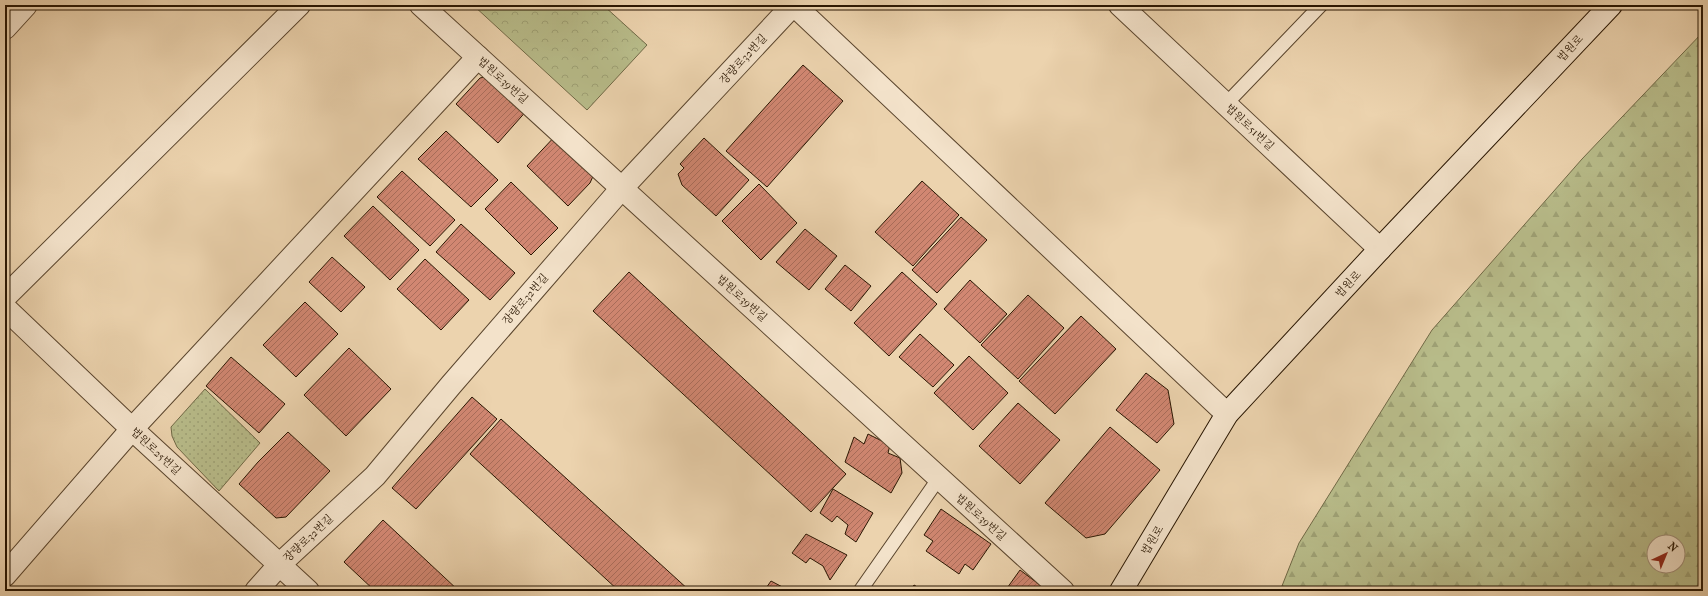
<svg xmlns="http://www.w3.org/2000/svg" width="1708" height="596" viewBox="0 0 1708 596" font-family="'IM FELL French Canon','Noto Serif KR',serif">
<style>
.grass{fill:url(#grass-dots);stroke:#706946}
.forest{fill:url(#forest-firs);stroke:#706946;fill-rule:evenodd}
.park{fill:url(#park-crowns);stroke:#706946}
.building{fill:url(#building-hatch);stroke:#291602}
.lines{fill:none;stroke-linecap:round;stroke-linejoin:round}
.service-casing{stroke:#5a452d;stroke-width:15}
.minor-casing{stroke:#5a452d;stroke-width:24}
.secondary-casing{stroke:#291602;stroke-width:24}
.service{stroke:#f3e2ca;stroke-width:13}
.minor{stroke:#f3e2ca;stroke-width:22}
.secondary{stroke:#f3e2ca;stroke-width:22}
.labels{text-anchor:middle;stroke-width:3.5;stroke-linejoin:round;paint-order:stroke}
.street-label{font-size:11px;fill:#291602;stroke:#f3e2ca}
</style>
<defs>
<pattern id="grass-dots" width="8" height="8" patternUnits="userSpaceOnUse"><rect width="8" height="8" fill="#b8bc8a"/><path d="M2 2h.1M6 6h.1" fill="none" stroke="#9ea175" stroke-width="1.8" stroke-linecap="round"/></pattern>
<pattern id="forest-firs" width="22" height="20" patternUnits="userSpaceOnUse"><rect width="22" height="20" fill="#b8bc8a"/><path d="M5 1l3.5 6h-7zM16 11l3.5 6h-7z" fill="#9ea175"/></pattern>
<pattern id="park-crowns" width="20" height="18" patternUnits="userSpaceOnUse"><rect width="20" height="18" fill="#b8bc8a"/><path d="M2 6a3 3 0 1 1 6 0M12 15a3 3 0 1 1 6 0" fill="none" stroke="#9ea175"/></pattern>
<pattern id="building-hatch" width="6" height="6" patternUnits="userSpaceOnUse"><rect width="6" height="6" fill="#d18772"/><path d="M-1 1l2-2M0 6l6-6M5 7l2-2" fill="none" stroke="#aa6d5b"/></pattern>
</defs>
<rect width="100%" height="100%" fill="#ecd3ae"/>
<filter id="stains"><feTurbulence type="fractalNoise" baseFrequency=".005" numOctaves="4"/><feColorMatrix values="0 0 0 0 .2 0 0 0 0 .09 0 0 0 0 .02 0 0 0 .5 -.17"/></filter>
<radialGradient id="worn" r=".72"><stop offset=".6" stop-color="#630" stop-opacity="0"/><stop offset="1" stop-color="#630" stop-opacity=".3"/></radialGradient>
<!-- grass -->
<path class="grass" d="M 205,389 L 260,443 L 219,491 L 177,447 L 172,436 L 171,427 Z"/>
<!-- forest -->
<path class="forest" d="M 1703,32 L 1703,591 L 1280,591 L 1299,543 L 1432,330 L 1582,159 ZM 1654,542 L 1678,542 L 1678,566 L 1654,566 Z"/>
<!-- park -->
<path class="park" d="M 473,5 L 603,5 L 647,45 L 587,110 Z"/>
<!-- building -->
<g class="building">
<path d="M 803,65 L 843,101 L 767,187 L 726,151 Z"/>
<path d="M 493,75 L 529,108 L 498,143 L 456,104 L 480,78 Z"/>
<path d="M 446,131 L 498,180 L 471,207 L 418,159 Z"/>
<path d="M 558,133 L 594,174 L 590,183 L 568,206 L 527,166 Z"/>
<path d="M 704,138 L 749,180 L 716,216 L 682,185 L 678,174 L 684,168 L 680,164 Z"/>
<path d="M 402,171 L 455,220 L 430,246 L 377,197 Z"/>
<path d="M 922,181 L 959,215 L 913,266 L 875,232 Z"/>
<path d="M 511,182 L 558,228 L 531,255 L 485,209 Z"/>
<path d="M 759,184 L 797,223 L 761,260 L 722,221 Z"/>
<path d="M 373,206 L 419,250 L 390,280 L 344,236 Z"/>
<path d="M 961,217 L 987,240 L 937,293 L 912,270 Z"/>
<path d="M 461,224 L 515,273 L 490,300 L 436,252 Z"/>
<path d="M 805,229 L 837,256 L 809,290 L 776,262 Z"/>
<path d="M 332,257 L 365,287 L 341,312 L 309,282 Z"/>
<path d="M 425,259 L 469,300 L 441,330 L 397,289 Z"/>
<path d="M 845,265 L 871,286 L 851,311 L 825,289 Z"/>
<path d="M 629,272 L 846,474 L 811,512 L 593,311 Z"/>
<path d="M 902,272 L 937,304 L 889,356 L 854,323 Z"/>
<path d="M 970,280 L 1007,314 L 980,343 L 944,309 Z"/>
<path d="M 1028,295 L 1064,328 L 1018,379 L 981,345 Z"/>
<path d="M 305,302 L 338,334 L 296,377 L 263,345 Z"/>
<path d="M 1081,316 L 1116,349 L 1055,414 L 1019,381 Z"/>
<path d="M 920,334 L 954,365 L 933,387 L 899,357 Z"/>
<path d="M 349,348 L 391,389 L 346,436 L 304,395 Z"/>
<path d="M 969,356 L 1008,393 L 973,430 L 934,393 Z"/>
<path d="M 231,357 L 285,404 L 259,433 L 206,386 Z"/>
<path d="M 1146,373 L 1168,390 L 1174,424 L 1157,443 L 1116,410 Z"/>
<path d="M 472,397 L 497,419 L 416,509 L 392,488 Z"/>
<path d="M 1018,403 L 1060,440 L 1020,484 L 979,446 Z"/>
<path d="M 501,419 L 690,591 L 619,591 L 470,454 Z"/>
<path d="M 1110,427 L 1160,470 L 1105,534 L 1086,538 L 1045,503 Z"/>
<path d="M 288,432 L 330,471 L 286,517 L 276,518 L 239,484 L 258,462 Z"/>
<path d="M 868,434 L 890,445 L 888,453 L 900,458 L 902,473 L 891,493 L 845,462 L 854,437 L 864,444 Z"/>
<path d="M 833,489 L 873,513 L 856,542 L 845,534 L 848,525 L 837,516 L 832,522 L 820,513 Z"/>
<path d="M 941,509 L 991,544 L 973,570 L 965,564 L 959,574 L 926,551 L 933,541 L 924,535 Z"/>
<path d="M 383,520 L 459,591 L 375,591 L 344,562 Z"/>
<path d="M 806,534 L 847,555 L 830,580 L 823,566 L 810,558 L 806,563 L 792,553 Z"/>
<path d="M 1020,570 L 1048,591 L 1005,591 Z"/>
<path d="M 771,581 L 790,591 L 764,591 Z"/>
<path d="M 914,585 L 924,591 L 910,591 Z"/>
</g>
<g class="lines">
<!-- service casing -->
<g class="service-casing">
<g id="service">
<path d="M 1226,104 L 1321,5"/>
<path d="M 860,591 L 939,478"/>
</g>
</g>
<!-- minor casing -->
<g class="minor-casing">
<g id="minor">
<path d="M 421,5 L 1063,591"/>
<path d="M 794,5 L 1227,414"/>
<path d="M 1120,5 L 1380,249"/>
<path d="M 5,28 L 26,5"/>
<path d="M 5,297 L 299,5"/>
<path d="M 5,308 L 132,429 L 308,591"/>
<path d="M 5,575 L 132,429 L 478,57"/>
<path d="M 256,591 L 280,564 L 375,476 L 451,385 L 622,188 L 793,5"/>
</g>
</g>
<!-- secondary casing -->
<g class="secondary-casing">
<path id="secondary" d="M 1121,591 L 1227,414 L 1380,249 L 1611,5"/>
</g>
<!-- service -->
<use href="#service" class="service"/>
<!-- minor -->
<use href="#minor" class="minor"/>
<!-- secondary -->
<use href="#secondary" class="secondary"/>
</g>
<g class="labels">
<!-- street labels -->
<g class="street-label">
<text transform="translate(1570 48) rotate(-47)" y="4">법원로</text>
<text transform="translate(743 59) rotate(-47)" y="4">장량로32번길</text>
<text transform="translate(503 80) rotate(42)" y="4">법원로39번길</text>
<text transform="translate(1250 127) rotate(43)" y="4">법원로51번길</text>
<text transform="translate(1348 284) rotate(-47)" y="4">법원로</text>
<text transform="translate(742 298) rotate(42)" y="4">법원로39번길</text>
<text transform="translate(525 299) rotate(-49)" y="4">장량로32번길</text>
<text transform="translate(156 451) rotate(43)" y="4">법원로25번길</text>
<text transform="translate(981 517) rotate(42)" y="4">법원로39번길</text>
<text transform="translate(308 538) rotate(-43)" y="4">장량로32번길</text>
<text transform="translate(1152 540) rotate(-59)" y="4">법원로</text>
</g>
</g>
<!-- margin -->
<rect width="1708" height="596" fill="none" stroke="#ecd3ae" stroke-width="20"/>
<rect x="6" y="6" width="1696" height="584" fill="none" stroke="#291602" stroke-width="2"/>
<rect x="10" y="10" width="1688" height="576" fill="none" stroke="#291602"/>
<!-- north arrow -->
<g transform="translate(1666 554) rotate(44)"><circle r="19" fill="#f3e2ca" stroke="#a2907a"/>
<path d="M0-3L7 15L0 10L-7 15Z" fill="#8f2418"/>
<text y="-6" font-size="11" font-weight="bold" text-anchor="middle" fill="#291602">N</text>
</g>
<rect width="100%" height="100%" filter="url(#stains)"/>
<rect width="100%" height="100%" fill="url(#worn)"/>
</svg>
